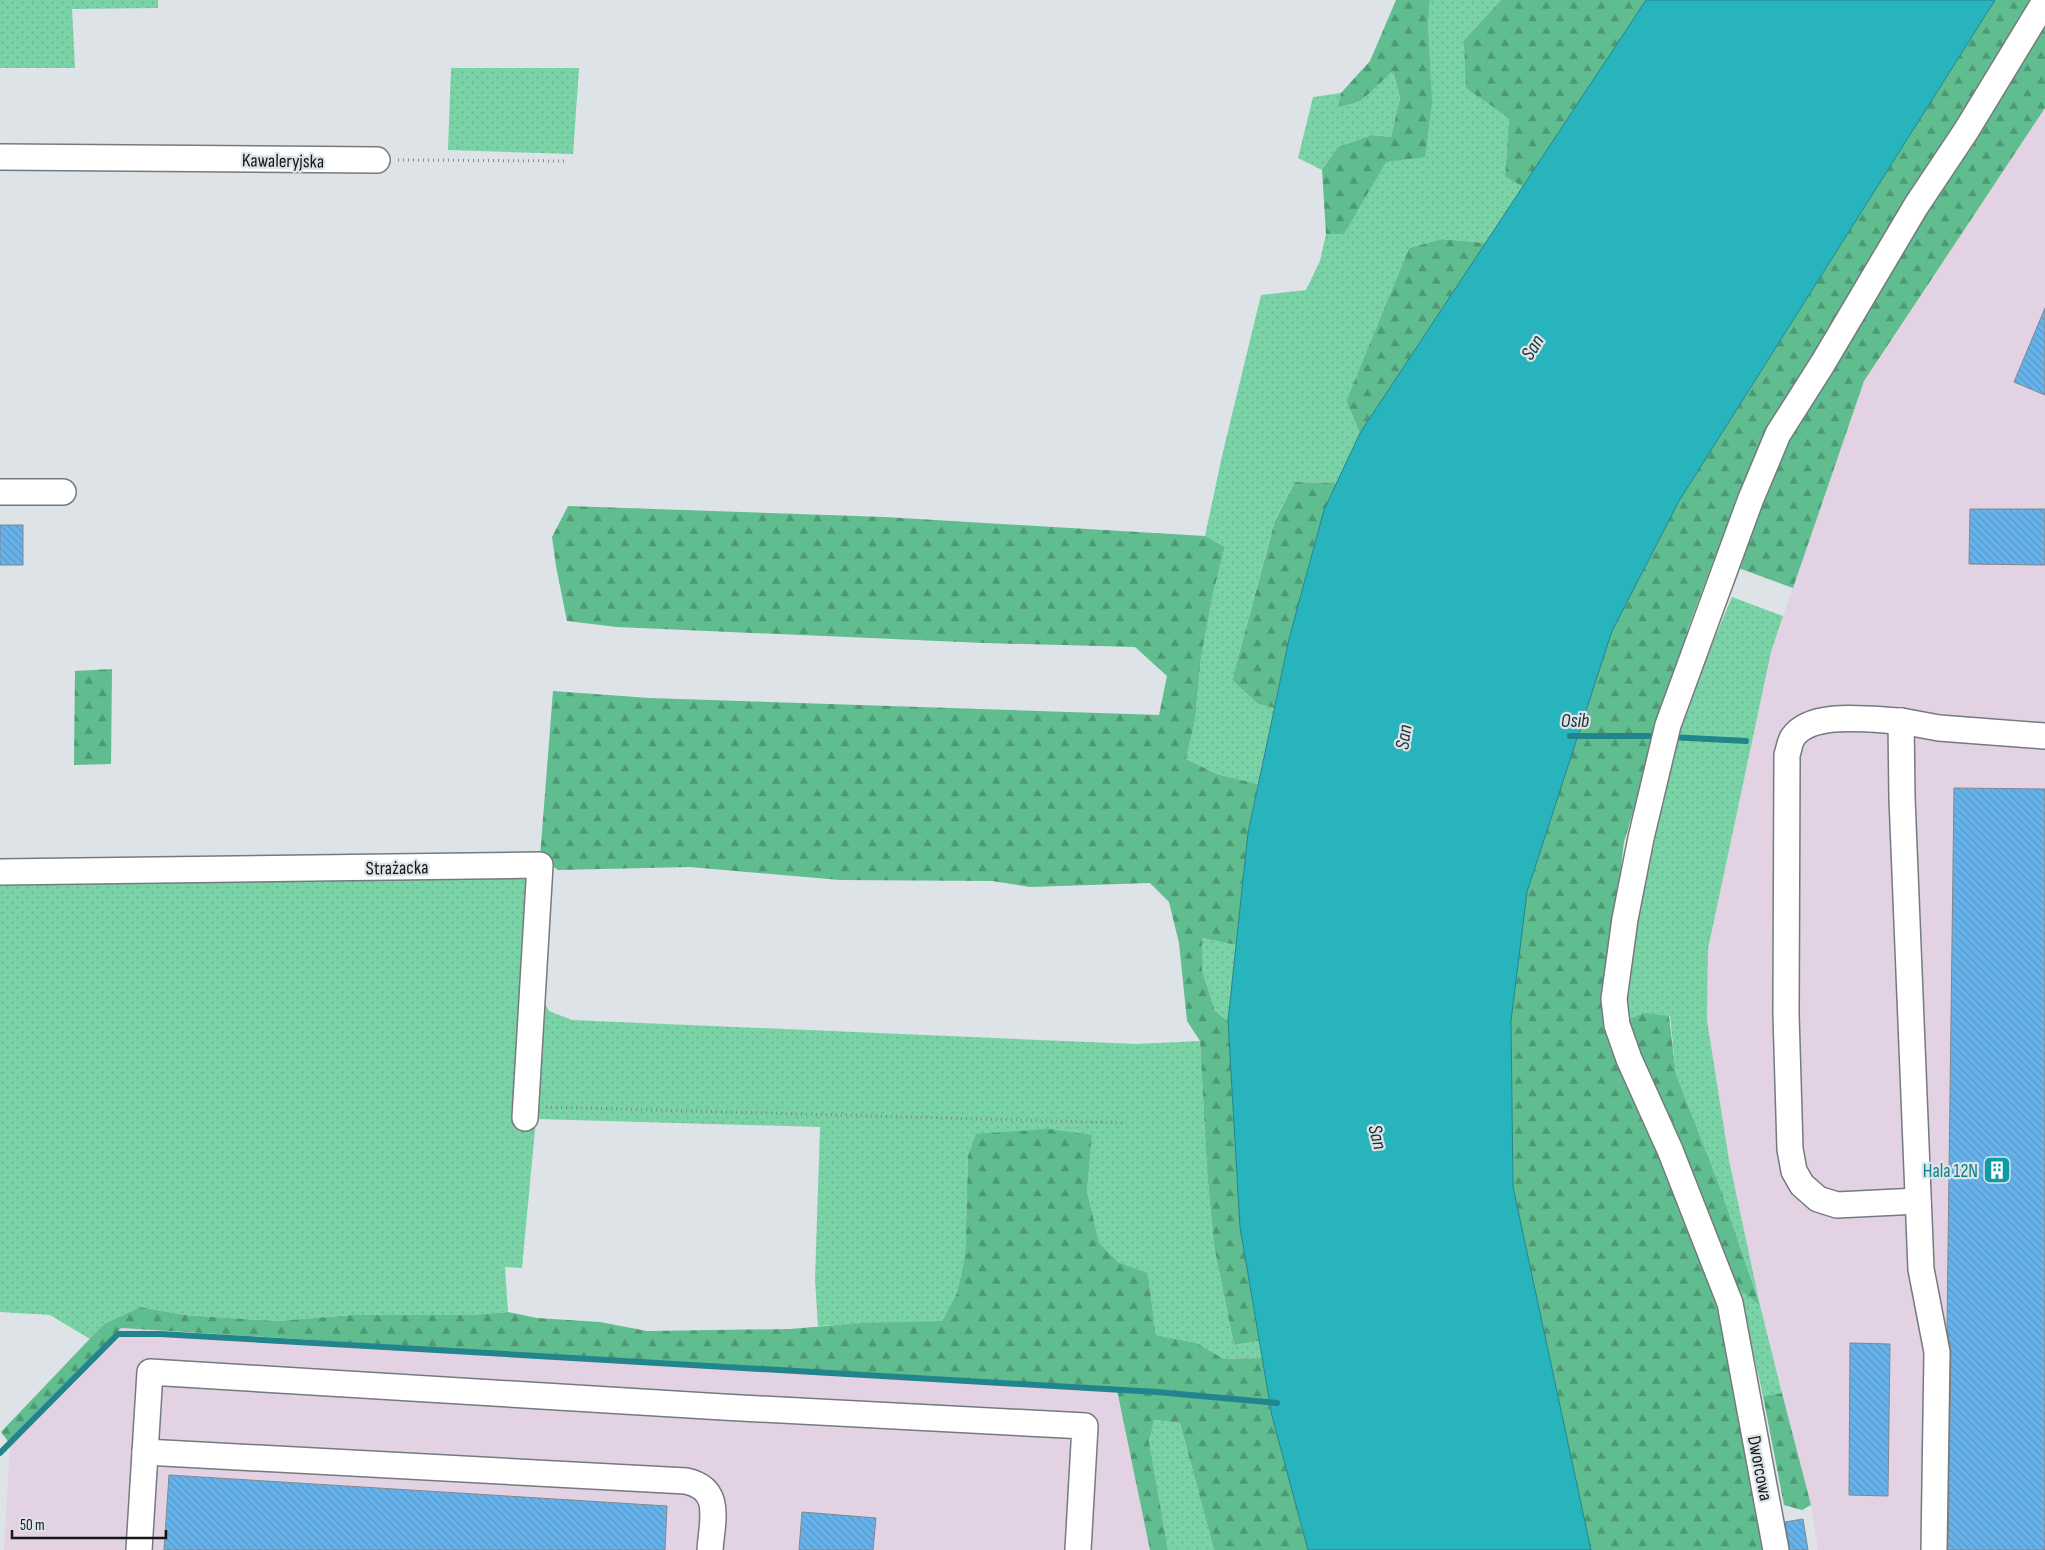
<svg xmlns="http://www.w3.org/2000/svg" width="2045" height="1550" viewBox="0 0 2045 1550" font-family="'Sofia Sans Condensed',sans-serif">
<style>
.industrial{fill:#e3d2e3}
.grass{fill:url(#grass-dots)}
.forest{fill:url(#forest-firs)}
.water{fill:#27b4bd;stroke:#22858c}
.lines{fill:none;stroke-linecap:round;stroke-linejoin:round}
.stream{stroke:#22858c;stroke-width:6}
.building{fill:url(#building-back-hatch);stroke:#82888c}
.minor-casing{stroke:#757a7e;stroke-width:28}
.path{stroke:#868a8d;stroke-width:3;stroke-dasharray:1 4;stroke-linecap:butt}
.minor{stroke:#fff;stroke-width:25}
.labels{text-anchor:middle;stroke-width:4.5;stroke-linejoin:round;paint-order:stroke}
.street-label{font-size:19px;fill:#151718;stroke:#dde3e7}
.culture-label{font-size:19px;fill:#0d838f;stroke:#dde3e7;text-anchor:end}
.water-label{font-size:20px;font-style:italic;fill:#193031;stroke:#dde3e7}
</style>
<defs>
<pattern id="grass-dots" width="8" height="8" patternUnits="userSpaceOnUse" patternTransform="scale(1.25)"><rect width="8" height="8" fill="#7ad3a6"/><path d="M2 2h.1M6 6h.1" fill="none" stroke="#69b48e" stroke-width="1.8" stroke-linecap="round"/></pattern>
<pattern id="forest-firs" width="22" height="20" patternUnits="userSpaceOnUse" patternTransform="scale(1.25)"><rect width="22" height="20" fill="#60bd8f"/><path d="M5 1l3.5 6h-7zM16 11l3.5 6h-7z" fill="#4e9974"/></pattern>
<pattern id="building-back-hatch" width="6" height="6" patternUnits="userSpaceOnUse" patternTransform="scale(1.25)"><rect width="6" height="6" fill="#66b3eb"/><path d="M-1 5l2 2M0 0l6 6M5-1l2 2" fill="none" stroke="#5899c9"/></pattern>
</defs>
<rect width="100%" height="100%" fill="#dde3e7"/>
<!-- industrial -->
<g class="industrial">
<path d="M 2045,108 L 2045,1550 L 1818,1550 L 1811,1505 L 1760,1305 L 1729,1160 L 1707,1020 L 1708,949 L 1771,652 L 1864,381 Z"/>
<path d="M 121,1328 L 1118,1390 L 1150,1550 L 4,1550 L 10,1444 Z"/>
</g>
<!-- grass -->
<g class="grass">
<path d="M 0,0 L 158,0 L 158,8 L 72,9 L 75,68 L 0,68 Z"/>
<path d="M 1430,0 L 1501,0 L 1464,40 L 1509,118 L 1505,175 L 1523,187 L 1486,243 L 1442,239 L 1409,248 L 1346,401 L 1360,433 L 1337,483 L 1295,482 L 1275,519 L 1232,680 L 1258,704 L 1274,708 L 1258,784 L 1217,774 L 1186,759 L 1195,721 L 1201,658 L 1213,594 L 1225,547 L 1205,536 L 1222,456 L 1261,295 L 1306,290 L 1320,261 L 1326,234 L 1344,233 L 1386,161 L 1428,28 Z"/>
<path d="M 451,68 L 579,68 L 573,154 L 448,150 Z"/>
<path d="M 1393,71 L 1400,98 L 1391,137 L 1371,135 L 1338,147 L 1322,170 L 1298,158 L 1313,97 L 1341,93 L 1337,108 L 1361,101 Z"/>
<path d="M 1732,597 L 1783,616 L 1771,652 L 1708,949 L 1707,1020 L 1729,1160 L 1760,1305 L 1782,1393 L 1763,1396 L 1739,1289 L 1760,1304 L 1721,1190 L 1676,1074 L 1670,1016 L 1624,1021 L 1631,944 L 1683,713 Z"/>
<path d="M 529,877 L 536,1118 L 539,1097 L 544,1002 L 549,1011 L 572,1020 L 1136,1044 L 1200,1041 L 1207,1171 L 1214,1246 L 1234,1345 L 1259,1341 L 1262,1358 L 1224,1359 L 1197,1343 L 1156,1335 L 1148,1273 L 1118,1262 L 1099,1244 L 1087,1191 L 1092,1135 L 968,1156 L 965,1256 L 957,1293 L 942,1321 L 818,1326 L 815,1280 L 820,1127 L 536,1119 L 522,1268 L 505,1267 L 508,1312 L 472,1315 L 352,1315 L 277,1321 L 185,1315 L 140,1307 L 104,1324 L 90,1339 L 50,1315 L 0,1312 L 0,884 Z"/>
<path d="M 1202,938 L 1236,945 L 1228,1021 L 1215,1011 L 1202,970 Z"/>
<path d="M 1153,1420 L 1180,1423 L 1214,1550 L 1168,1550 L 1149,1441 Z"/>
</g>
<!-- forest -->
<g class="forest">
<path d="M 1396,0 L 1430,0 L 1428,28 L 1432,102 L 1425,157 L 1386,162 L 1344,234 L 1326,234 L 1322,170 L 1338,147 L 1371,135 L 1391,137 L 1400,98 L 1393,71 L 1361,101 L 1337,108 L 1341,93 L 1370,61 Z"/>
<path d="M 1501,0 L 1646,0 L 1523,187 L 1505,176 L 1509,118 L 1466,88 L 1464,40 Z"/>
<path d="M 1995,0 L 2045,0 L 2045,108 L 1864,381 L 1793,588 L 1714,559 L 1689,626 L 1624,842 L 1606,994 L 1685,1212 L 1720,1301 L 1766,1550 L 1591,1550 L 1513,1187 L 1511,1021 L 1527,892 L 1612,631 L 1679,501 Z"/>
<path d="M 1442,239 L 1486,243 L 1360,433 L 1346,401 L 1409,248 Z"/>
<path d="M 1295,482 L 1337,483 L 1324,510 L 1289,639 L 1274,708 L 1258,704 L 1232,680 L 1275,520 Z"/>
<path d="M 568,506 L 885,517 L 1205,536 L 1225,547 L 1213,594 L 1201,658 L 1195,721 L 1186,759 L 1217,774 L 1258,784 L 1248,833 L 1236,945 L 1202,938 L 1202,970 L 1215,1011 L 1228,1021 L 1240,1227 L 1259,1341 L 1234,1345 L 1214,1246 L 1207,1171 L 1200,1041 L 1187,1021 L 1179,943 L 1169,902 L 1150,883 L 1030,887 L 992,881 L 840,880 L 690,867 L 558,870 L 540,857 L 553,691 L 649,698 L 1159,715 L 1167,676 L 1135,647 L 984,643 L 617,627 L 567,621 L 556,566 L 552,537 Z"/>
<path d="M 112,669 L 111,764 L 74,765 L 75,671 Z"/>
<path d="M 1645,1013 L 1669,1016 L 1676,1074 L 1721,1190 L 1760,1305 L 1739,1289 L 1642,1056 L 1624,1021 Z"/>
<path d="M 1048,1129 L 1092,1135 L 1087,1191 L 1099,1243 L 1118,1262 L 1148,1273 L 1156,1335 L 1197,1343 L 1224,1359 L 1262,1358 L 1272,1416 L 1308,1550 L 1214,1550 L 1180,1423 L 1154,1420 L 1149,1441 L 1168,1550 L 1150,1550 L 1117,1390 L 121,1328 L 10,1444 L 1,1432 L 104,1324 L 140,1307 L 185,1315 L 277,1321 L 352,1315 L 472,1315 L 508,1312 L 537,1318 L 600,1322 L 647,1331 L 790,1329 L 861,1323 L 942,1321 L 957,1293 L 965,1256 L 968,1156 L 976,1134 Z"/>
<path d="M 1782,1393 L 1811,1505 L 1802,1510 L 1784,1505 L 1763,1396 Z"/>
</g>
<!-- water -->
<path class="water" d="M 1646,0 L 1995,0 L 1679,501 L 1612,631 L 1527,892 L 1511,1021 L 1513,1187 L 1591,1550 L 1308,1550 L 1272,1416 L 1240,1227 L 1228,1021 L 1248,833 L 1289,639 L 1324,510 L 1360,433 Z"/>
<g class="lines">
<!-- stream -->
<g class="stream">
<path d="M 1570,736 L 1660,736"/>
<path d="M 1670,737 L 1746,741"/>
<path d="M 0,1453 L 118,1334 L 160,1334 L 1157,1392 L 1277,1403"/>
</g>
</g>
<!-- building -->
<g class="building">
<path d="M 2045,308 L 2045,395 L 2014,382 Z"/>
<path d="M 1970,509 L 2045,509 L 2045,565 L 1969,564 Z"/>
<rect x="0" y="525" width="23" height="40"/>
<path d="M 1954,788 L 2045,789 L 2045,1550 L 1948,1550 L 1951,1352 L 1947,1328 Z"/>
<path d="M 1850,1343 L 1890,1344 L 1888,1496 L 1849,1495 Z"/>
<path d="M 169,1475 L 667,1506 L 665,1550 L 164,1550 Z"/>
<path d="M 802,1512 L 876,1518 L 873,1550 L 799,1550 Z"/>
<path d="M 1803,1519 L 1808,1550 L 1790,1550 L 1785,1522 Z"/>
</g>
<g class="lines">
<!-- minor casing -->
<g class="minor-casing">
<g id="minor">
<path d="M 0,157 L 377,160"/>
<path d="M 0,492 L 63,492"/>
<path d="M 1901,721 C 1872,720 1812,710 1793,737 C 1790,741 1789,749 1787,755 L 1786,1014 L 1790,1149 L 1794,1171 L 1802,1185 L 1818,1199 L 1837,1205 L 1918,1201"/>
<path d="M 0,872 L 540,865 L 525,1118"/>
<path d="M 145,1452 L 686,1481 C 723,1489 712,1520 710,1550"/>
<path d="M 139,1550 L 150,1372 L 723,1407 L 1085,1426 L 1078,1550"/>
<path d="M 1776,1550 L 1730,1303 L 1670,1150 L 1629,1059 L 1617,1025 L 1614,999 L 1625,919 L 1641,838 L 1668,725 L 1750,501 L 1778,434 L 1823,363 L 1916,206 L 1966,131 L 2045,1"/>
<path d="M 1934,1550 L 1937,1352 L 1921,1269 L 1902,798 L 1901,721 L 1939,728 L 2045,736"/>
</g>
</g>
<!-- path -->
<g class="path">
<path d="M 398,160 L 565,161"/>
<path d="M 546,1107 L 1126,1123"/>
</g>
<!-- minor -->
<use href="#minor" class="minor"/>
</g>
<!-- icons -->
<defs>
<g id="building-square" transform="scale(1.4375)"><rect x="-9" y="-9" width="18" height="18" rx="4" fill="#0f9aa8" stroke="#dde3e7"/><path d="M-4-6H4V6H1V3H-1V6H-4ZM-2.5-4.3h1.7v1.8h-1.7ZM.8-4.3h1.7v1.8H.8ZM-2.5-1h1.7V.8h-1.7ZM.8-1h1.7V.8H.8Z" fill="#fff"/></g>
</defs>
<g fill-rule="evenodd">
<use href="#building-square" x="1997" y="1170"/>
</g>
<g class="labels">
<!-- street labels -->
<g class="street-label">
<text transform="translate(283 160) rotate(1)" y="7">Kawaleryjska</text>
<text transform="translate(397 867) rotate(-1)" y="7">Strażacka</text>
<text transform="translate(1761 1468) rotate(79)" y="7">Dworcowa</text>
</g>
<!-- culture labels -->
<g class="culture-label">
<text x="1978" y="1177">Hala 12N</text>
</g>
<!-- water labels -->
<g class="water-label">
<text transform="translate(1532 347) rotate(-58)" y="7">San</text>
<text x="1575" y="727">Osib</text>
<text transform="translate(1403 737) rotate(-82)" y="7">San</text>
<text transform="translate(1378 1137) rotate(76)" y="7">San</text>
</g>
</g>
<!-- scale -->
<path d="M12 1530v8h154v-8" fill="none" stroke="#151718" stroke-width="2.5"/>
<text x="20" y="1530" font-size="15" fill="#151718" stroke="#dde3e7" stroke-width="4" paint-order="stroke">50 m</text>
</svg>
